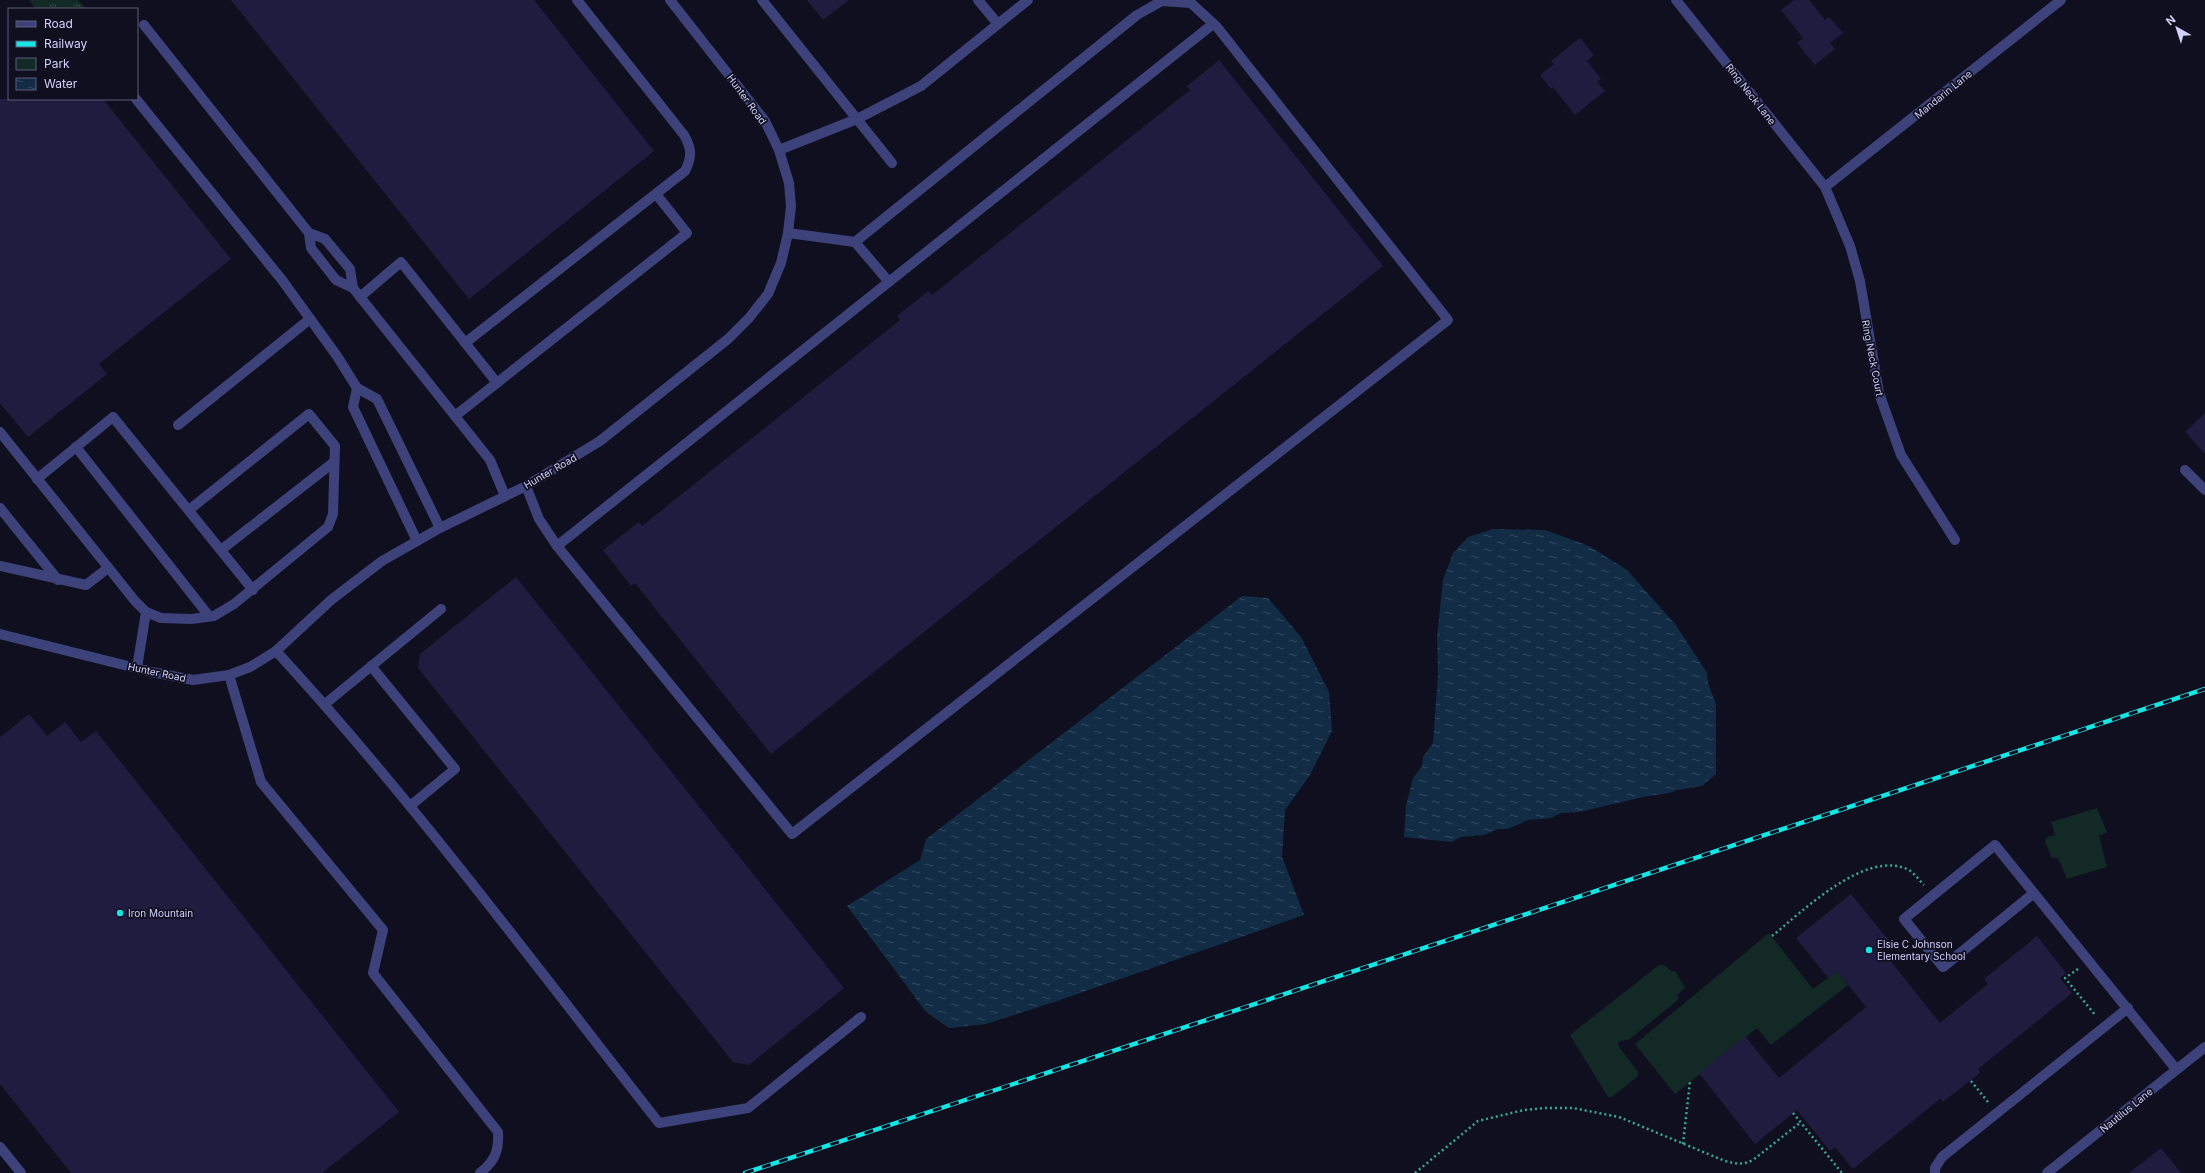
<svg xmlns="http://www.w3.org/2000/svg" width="2205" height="1173" viewBox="0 0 2205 1173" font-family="Inter,sans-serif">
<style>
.grass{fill:url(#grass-tufts)}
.park{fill:#122926}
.water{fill:url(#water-ripples)}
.building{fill:#201c3f}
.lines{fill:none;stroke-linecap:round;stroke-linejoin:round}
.path{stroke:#38a996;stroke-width:2.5;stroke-dasharray:2 3;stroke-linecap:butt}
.minor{stroke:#3d427b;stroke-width:10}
.rail-casing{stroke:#13e6e5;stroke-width:4.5}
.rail{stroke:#100f20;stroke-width:3;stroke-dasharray:9;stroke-linecap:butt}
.poi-dot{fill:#13e6e5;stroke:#100f20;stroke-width:1.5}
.labels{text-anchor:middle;stroke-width:3.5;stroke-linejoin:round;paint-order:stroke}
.street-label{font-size:10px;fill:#d1d1fb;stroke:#100f20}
.poi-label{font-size:10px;fill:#d1d1fb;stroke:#100f20;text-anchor:start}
</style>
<defs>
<pattern id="grass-tufts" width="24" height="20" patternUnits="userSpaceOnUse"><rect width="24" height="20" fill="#122926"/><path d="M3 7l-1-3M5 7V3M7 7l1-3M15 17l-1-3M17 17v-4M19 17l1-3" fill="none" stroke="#334746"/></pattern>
<pattern id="water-ripples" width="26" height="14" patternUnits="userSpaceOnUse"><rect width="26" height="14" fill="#122c45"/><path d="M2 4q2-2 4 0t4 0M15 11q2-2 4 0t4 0" fill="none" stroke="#334a61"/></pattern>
</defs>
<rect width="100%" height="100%" fill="#100f20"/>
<!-- grass -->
<path class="grass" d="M 29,0 L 78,0 L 86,9 L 36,9 Z"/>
<!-- park -->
<g class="park">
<path d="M 2097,808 L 2107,832 L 2099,836 L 2107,867 L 2067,879 L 2058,858 L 2052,858 L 2045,842 L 2047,837 L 2055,835 L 2051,822 Z"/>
<path d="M 1769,933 L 1813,989 L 1837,971 L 1848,985 L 1771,1045 L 1757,1028 L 1675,1094 L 1635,1044 Z"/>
<path d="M 1659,965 L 1664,965 L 1671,971 L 1675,971 L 1685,988 L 1677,995 L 1679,999 L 1630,1039 L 1618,1042 L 1619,1047 L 1638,1072 L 1638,1076 L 1612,1097 L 1608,1097 L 1570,1035 Z"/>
</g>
<!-- water -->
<g class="water">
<path d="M 1493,529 L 1545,530 L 1589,546 L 1627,570 L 1676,625 L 1707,673 L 1708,683 L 1716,704 L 1716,774 L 1702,786 L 1677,790 L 1669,793 L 1643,797 L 1579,812 L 1561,813 L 1551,818 L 1528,820 L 1508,829 L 1498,829 L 1484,835 L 1461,837 L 1451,842 L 1404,837 L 1406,806 L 1413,778 L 1422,766 L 1423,757 L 1433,743 L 1438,675 L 1437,637 L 1443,580 L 1453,553 L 1468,537 Z"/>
<path d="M 1242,596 L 1268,598 L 1301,637 L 1329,692 L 1332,731 L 1310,775 L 1285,810 L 1282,857 L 1304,915 L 1057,1001 L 986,1024 L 949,1028 L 926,1012 L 847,906 L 920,860 L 926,839 Z"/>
</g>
<!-- building -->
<g class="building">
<path d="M 231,0 L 534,0 L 654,151 L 469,299 Z"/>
<path d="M 807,0 L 849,0 L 823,20 Z"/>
<path d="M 1794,0 L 1809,0 L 1825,20 L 1829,17 L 1843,33 L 1830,43 L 1835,49 L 1815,65 L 1797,43 L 1803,38 L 1781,10 Z"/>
<path d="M 1580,38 L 1594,55 L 1587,61 L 1601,79 L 1597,82 L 1605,91 L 1575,115 L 1553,87 L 1551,89 L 1540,75 L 1554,64 L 1551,61 Z"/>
<path d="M 1219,60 L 1383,266 L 771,754 L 635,583 L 631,586 L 603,550 L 639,522 L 642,526 L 900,320 L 897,316 L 928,291 L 932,295 L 1190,90 L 1187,86 Z"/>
<path d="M 0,99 L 103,99 L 231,259 L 99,364 L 107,374 L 28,437 L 0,403 Z"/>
<path d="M 2205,413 L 2205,454 L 2185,432 Z"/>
<path d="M 516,577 L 844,988 L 749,1065 L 733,1062 L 418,668 L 420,654 Z"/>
<path d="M 29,714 L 47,736 L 65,722 L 81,742 L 96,731 L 399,1112 L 322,1173 L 71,1173 L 0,1084 L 0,737 Z"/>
<path d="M 1851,894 L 1890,942 L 1881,949 L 1940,1023 L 1988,984 L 1984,979 L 2037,936 L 2066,973 L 2060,978 L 2072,993 L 1978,1069 L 1980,1073 L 1943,1102 L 1941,1098 L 1853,1169 L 1835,1147 L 1830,1151 L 1797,1110 L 1755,1144 L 1699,1073 L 1745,1036 L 1779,1078 L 1866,1007 L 1837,971 L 1828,978 L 1796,938 Z"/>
<path d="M 2161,1148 L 2181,1173 L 2129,1173 Z"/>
</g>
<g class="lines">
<!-- path -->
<g class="path">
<path d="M 1772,936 C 1802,912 1866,848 1909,870 C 1915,874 1919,880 1924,885"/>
<path d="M 2078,969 L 2065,978 L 2096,1016"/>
<path d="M 1971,1081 L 1988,1102"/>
<path d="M 1793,1113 L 1842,1173"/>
<path d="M 1683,1144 L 1690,1081"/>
<path d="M 1415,1173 L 1478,1121 L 1524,1110 L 1546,1108 L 1573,1108 L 1619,1117 L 1725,1161 C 1736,1164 1743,1165 1753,1160 L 1801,1122"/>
</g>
<!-- minor -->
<g class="minor">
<path d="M 762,0 L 892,163"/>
<path d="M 978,0 L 998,24"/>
<path d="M 1676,0 L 1825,187 L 1850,246 L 1860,281 L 1879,393 L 1901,455 L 1955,540"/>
<path d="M 144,25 L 309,233 L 325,239 L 350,269 L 353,288"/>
<path d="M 136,99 L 282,280 L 337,356 L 357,388 L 377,399 L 440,528"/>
<path d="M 779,150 L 857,119 L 921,86 L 1028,0"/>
<path d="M 1825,187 L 2061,0"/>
<path d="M 309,233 L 311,248 L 336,280 L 353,288 L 490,460 L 505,496"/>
<path d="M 855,242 L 889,282"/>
<path d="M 360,297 L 401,262 L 497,383"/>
<path d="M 465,343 L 685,171 C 692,157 692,149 684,135 L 577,0"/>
<path d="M 357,388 L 353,407 L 417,541"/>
<path d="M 455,416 L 687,233 L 656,194"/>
<path d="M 178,425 L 310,319"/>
<path d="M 0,432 L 135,601 L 146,612 L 161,618 L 191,619 L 214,616 L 234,604 L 328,527 L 333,514 L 335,446 L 309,414 L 189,510"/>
<path d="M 76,447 L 209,616"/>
<path d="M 2185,470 L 2205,490"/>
<path d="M 37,479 L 113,417 L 253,590"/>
<path d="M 526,486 L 539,519 L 557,546 L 792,834 L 1448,320 L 1217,27 L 1191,3 L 1162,1 L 1137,15 L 855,242 L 788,233"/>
<path d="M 0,508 L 58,580"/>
<path d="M 557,546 L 1213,24"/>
<path d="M 221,550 L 334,462"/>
<path d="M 0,566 L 86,585 L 108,568"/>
<path d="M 0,634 L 152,672 L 193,680 L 229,675 L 250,667 L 276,651 L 331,600 L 382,561 L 440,528 L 526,486 L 600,441 L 728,339 L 749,318 L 768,294 L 781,263 L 788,233 L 791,206 L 789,183 L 779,150 L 765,121 L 670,0"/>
<path d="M 276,651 C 413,800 534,964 659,1123 L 748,1108 L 861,1017"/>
<path d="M 371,666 L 455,769 L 410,806"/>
<path d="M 137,668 L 146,612"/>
<path d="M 229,675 L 261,782 L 383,930 L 373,973 L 498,1132 C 499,1151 495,1161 480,1173"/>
<path d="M 325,704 L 441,609"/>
<path d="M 2034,893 L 1943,967 L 1904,919 L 1995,845 L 2176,1069"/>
<path d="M 0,1147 L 21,1173"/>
<path d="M 1935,1173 L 1935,1168 L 1942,1157 L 2128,1008"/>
<path d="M 2047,1173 L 2205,1047"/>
</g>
<!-- rail casing -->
<g class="rail-casing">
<path id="rail" d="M 745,1173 L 2205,689"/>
</g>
<!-- rail -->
<use href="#rail" class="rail"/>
</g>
<!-- markers -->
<g class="poi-dot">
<circle cx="120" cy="913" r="4"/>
<circle cx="1869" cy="950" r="4"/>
</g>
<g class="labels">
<!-- street labels -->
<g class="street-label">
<text transform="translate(1751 94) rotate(52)" y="4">Ring Neck Lane</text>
<text transform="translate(1943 94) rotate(-39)" y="4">Mandarin Lane</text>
<text transform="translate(747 99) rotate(54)" y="4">Hunter Road</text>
<text transform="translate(1873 358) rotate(79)" y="4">Ring Neck Court</text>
<text transform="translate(550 471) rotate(-30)" y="4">Hunter Road</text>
<text transform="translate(157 672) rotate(12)" y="4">Hunter Road</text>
<text transform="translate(2126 1110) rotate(-39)" y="4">Nautilus Lane</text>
</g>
<!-- poi labels -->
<g class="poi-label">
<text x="128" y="917">Iron Mountain</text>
<text x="1877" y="948">Elsie C Johnson<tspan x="1877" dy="12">Elementary School</tspan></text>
</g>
</g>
<!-- legend -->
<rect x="8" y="8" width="130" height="92" fill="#100f20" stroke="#5d5d78"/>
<rect x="16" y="21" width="20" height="6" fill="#3d427b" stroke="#5d5d78"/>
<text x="44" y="28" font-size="12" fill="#d1d1fb">Road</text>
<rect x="16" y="41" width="20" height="6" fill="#13e6e5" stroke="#5d5d78"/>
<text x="44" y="48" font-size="12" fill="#d1d1fb">Railway</text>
<rect x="16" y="58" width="20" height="12" fill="#122926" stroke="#5d5d78"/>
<text x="44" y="68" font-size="12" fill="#d1d1fb">Park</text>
<rect x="16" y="78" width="20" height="12" fill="url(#water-ripples)" stroke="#5d5d78"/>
<text x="44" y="88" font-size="12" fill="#d1d1fb">Water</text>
<!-- north arrow -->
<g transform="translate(2177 28) rotate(321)" stroke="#100f20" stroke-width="3" paint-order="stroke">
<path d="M0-3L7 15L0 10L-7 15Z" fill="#d1d1fb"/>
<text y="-6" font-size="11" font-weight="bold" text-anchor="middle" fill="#d1d1fb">N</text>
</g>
</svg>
